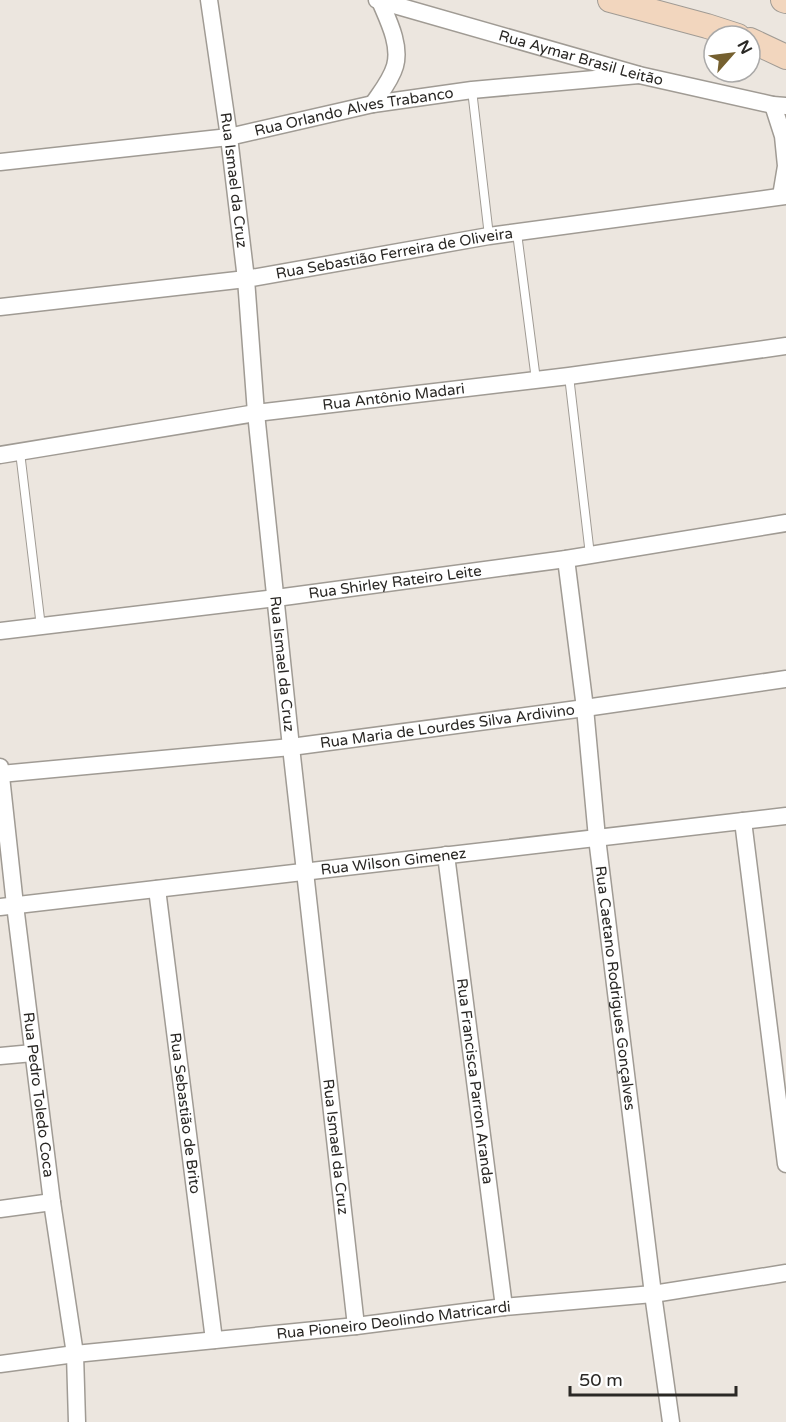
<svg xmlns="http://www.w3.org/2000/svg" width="786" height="1422" viewBox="0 0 786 1422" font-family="'Varela Round',sans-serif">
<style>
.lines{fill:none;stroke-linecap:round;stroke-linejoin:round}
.lane-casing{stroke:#a09b94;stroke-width:10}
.street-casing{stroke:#a09b94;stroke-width:19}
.secondary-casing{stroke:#a09b94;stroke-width:26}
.lane{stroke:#fff;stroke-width:8}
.street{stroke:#fff;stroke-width:16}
.secondary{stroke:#f2d6be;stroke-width:24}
.labels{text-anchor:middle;stroke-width:6;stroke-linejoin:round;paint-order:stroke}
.street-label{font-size:15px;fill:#2a2825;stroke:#fff}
</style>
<rect width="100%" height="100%" fill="#ece6df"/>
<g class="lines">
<!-- lane casing -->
<g class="lane-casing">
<g id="lane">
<path d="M 472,90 L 489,236"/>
<path d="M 517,233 L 536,380"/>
<path d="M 569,376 L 590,555"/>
<path d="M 20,452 L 41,627"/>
</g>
</g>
<!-- street casing -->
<g class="street-casing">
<g id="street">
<path id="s1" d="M 209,0 L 229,137 L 246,279 L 256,413 L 291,747 L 356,1326"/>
<path id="s2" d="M 377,0 L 639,75 L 773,105 L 786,106"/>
<path d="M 373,104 C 381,92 391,80 395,66 C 401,45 388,20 380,1"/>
<path d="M 773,105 L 783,136 L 786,166 L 781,196"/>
<path id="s3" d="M 0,162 L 229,137 L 373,104 L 472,90 L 639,75"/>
<path id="s4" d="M 0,307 L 246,279 L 489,236 L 786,196"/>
<path id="s5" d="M 0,455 L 256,413 L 569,376 L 786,346"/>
<path id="s6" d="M 566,559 L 585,708 L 597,838 L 653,1294 L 671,1422"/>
<path id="s7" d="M 0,631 L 276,598 L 566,559 L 786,523"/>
<path id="s8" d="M 0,767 L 15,905 L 52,1202 L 75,1354 L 77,1422"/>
<path id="s9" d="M 0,774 L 291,747 L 585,708 L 786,679"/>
<path d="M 743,821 L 786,1164"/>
<path id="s10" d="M 446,855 L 504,1307"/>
<path id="s11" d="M 157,889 L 214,1340"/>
<path id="s12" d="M 0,907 L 786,816"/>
<path d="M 0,1056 L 33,1053"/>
<path d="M 0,1209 L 52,1202"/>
<path id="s13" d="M 0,1364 L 75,1354 L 356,1326 L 504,1307 L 653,1294 L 786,1273"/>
</g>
</g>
<!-- secondary casing -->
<g class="secondary-casing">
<g id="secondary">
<path d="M 610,0 L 707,26 L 738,36"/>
<path d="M 783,0 L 786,1"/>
<path d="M 750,40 L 786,57"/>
</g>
</g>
<!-- lane -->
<use href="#lane" class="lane"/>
<!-- street -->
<use href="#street" class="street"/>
<!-- secondary -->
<use href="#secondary" class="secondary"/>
</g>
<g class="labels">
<!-- street labels -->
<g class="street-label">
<text dy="5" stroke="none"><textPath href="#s2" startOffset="212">Rua Aymar Brasil Leitão</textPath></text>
<text dy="5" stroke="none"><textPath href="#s3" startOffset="358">Rua Orlando Alves Trabanco</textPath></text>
<text dy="5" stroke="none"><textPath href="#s1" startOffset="182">Rua Ismael da Cruz</textPath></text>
<text dy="5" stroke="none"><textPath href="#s4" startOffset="398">Rua Sebastião Ferreira de Oliveira</textPath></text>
<text dy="5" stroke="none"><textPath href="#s5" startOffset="398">Rua Antônio Madari</textPath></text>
<text dy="5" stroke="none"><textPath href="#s7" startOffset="398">Rua Shirley Rateiro Leite</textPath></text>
<text dy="5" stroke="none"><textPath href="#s1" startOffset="668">Rua Ismael da Cruz</textPath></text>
<text dy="5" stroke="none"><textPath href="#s9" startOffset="450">Rua Maria de Lourdes Silva Ardivino</textPath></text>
<text dy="5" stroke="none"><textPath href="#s12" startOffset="396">Rua Wilson Gimenez</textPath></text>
<text dy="5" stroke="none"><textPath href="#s6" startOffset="432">Rua Caetano Rodrigues Gonçalves</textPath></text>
<text dy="5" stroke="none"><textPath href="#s10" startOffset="228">Rua Francisca Parron Aranda</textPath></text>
<text dy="5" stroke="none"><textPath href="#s8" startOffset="330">Rua Pedro Toledo Coca</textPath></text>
<text dy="5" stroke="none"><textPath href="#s11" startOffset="226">Rua Sebastião de Brito</textPath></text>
<text dy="5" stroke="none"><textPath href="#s1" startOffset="1154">Rua Ismael da Cruz</textPath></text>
<text dy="5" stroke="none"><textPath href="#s13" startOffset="396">Rua Pioneiro Deolindo Matricardi</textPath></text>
</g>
</g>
<!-- north arrow -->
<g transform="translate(732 54) rotate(62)"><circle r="28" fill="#ffffff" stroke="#aaa9a8" stroke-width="1.5"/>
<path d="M0-4.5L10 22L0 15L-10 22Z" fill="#75602f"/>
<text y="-9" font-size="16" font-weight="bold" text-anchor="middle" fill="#2a2825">N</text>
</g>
<!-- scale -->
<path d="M570 1386v9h166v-9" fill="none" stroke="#2a2825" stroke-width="3"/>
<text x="579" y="1386" font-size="18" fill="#2a2825" stroke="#ffffff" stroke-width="4.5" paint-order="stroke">50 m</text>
</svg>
